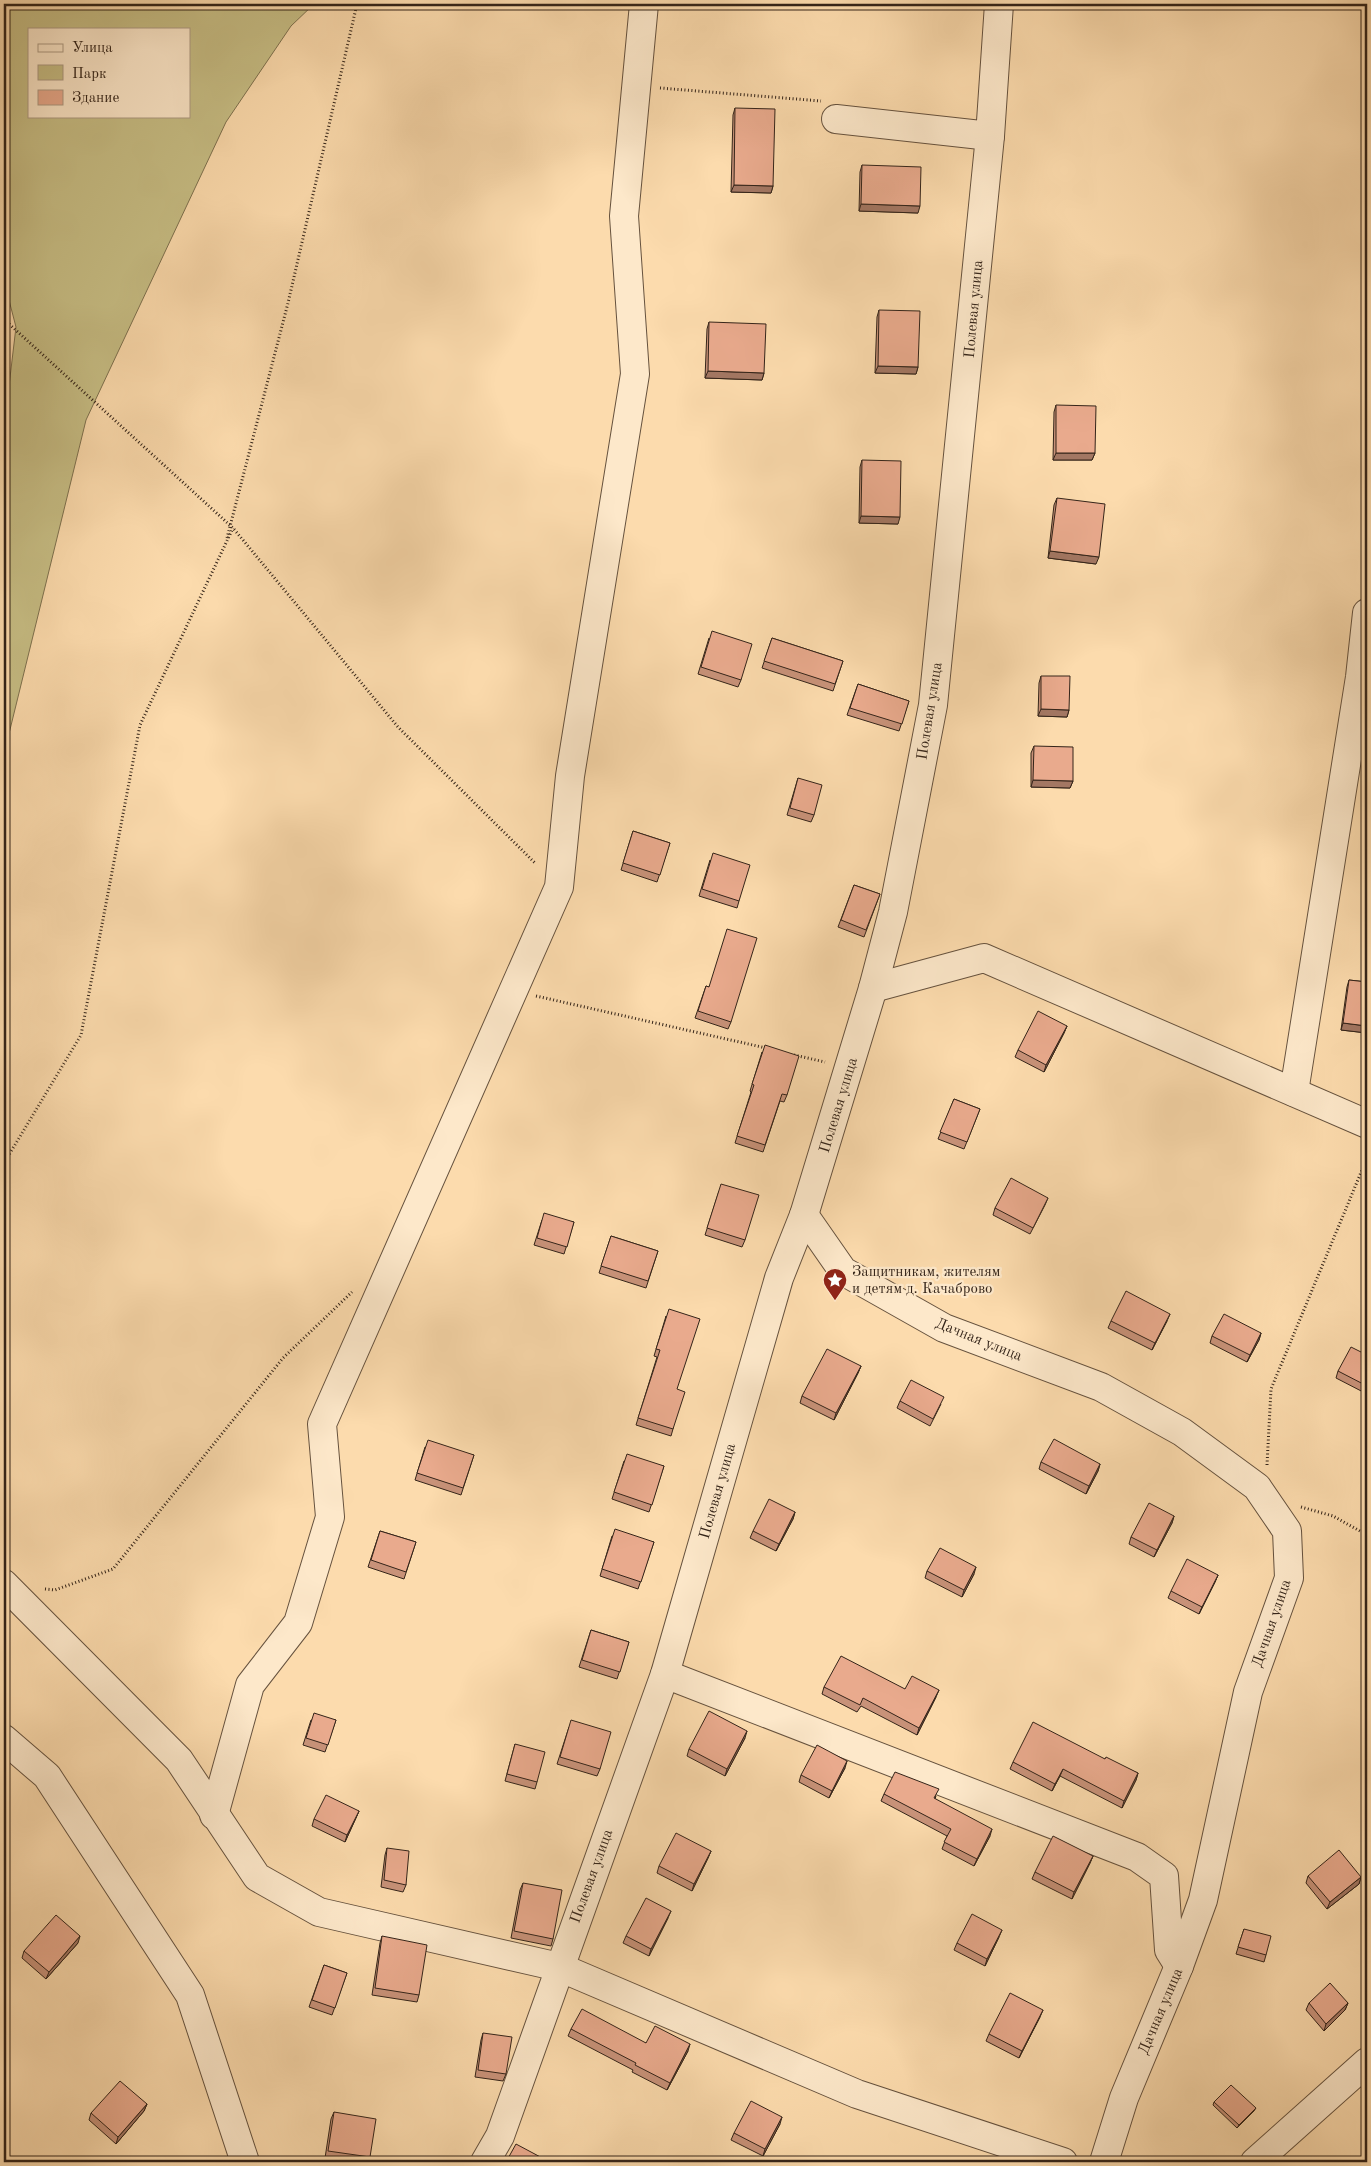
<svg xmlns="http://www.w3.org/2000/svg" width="1371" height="2166" viewBox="0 0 1371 2166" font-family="'Old Standard TT',serif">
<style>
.green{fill:#c7be85;stroke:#7e714f;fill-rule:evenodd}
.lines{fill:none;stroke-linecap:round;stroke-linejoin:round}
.minor-casing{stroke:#66523e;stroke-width:30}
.path{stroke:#342419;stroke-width:3;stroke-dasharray:1 2.5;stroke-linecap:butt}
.minor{stroke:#fde8ca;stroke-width:28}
.wall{fill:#c89279;stroke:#342419}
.shaded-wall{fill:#a37763;stroke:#342419}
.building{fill:#e9aa8d;stroke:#342419}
.labels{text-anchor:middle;stroke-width:4.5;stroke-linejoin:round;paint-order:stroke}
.street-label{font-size:15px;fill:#342419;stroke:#fde8ca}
.poi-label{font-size:15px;fill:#342419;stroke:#fde8ca;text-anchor:start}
</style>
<rect width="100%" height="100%" fill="#fcdbad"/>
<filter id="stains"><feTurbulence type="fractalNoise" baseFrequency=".004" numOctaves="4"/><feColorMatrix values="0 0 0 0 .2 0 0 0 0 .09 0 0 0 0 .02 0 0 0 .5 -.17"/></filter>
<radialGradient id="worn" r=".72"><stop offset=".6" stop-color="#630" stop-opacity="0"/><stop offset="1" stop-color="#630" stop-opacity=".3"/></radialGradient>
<!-- green -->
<path class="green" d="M 4,4 L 314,4 L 291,26 L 226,122 L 86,420 L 4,754 L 4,428 L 16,327 L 4,281 ZM 29,29 L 189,29 L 189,116 L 29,116 Z"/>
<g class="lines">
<!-- minor casing -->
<g class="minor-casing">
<g id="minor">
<path d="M 836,119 L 990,136"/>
<path d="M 873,988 L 984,958 L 1367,1124"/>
<path d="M 1294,1092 L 1360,677 L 1367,613"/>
<path d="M 804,1215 L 843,1271 L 944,1328 L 1101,1387 L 1182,1432 L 1257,1487 L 1287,1531 L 1289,1578 L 1248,1692 L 1203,1900 L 1179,1966 L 1124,2098 L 1104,2162"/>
<path d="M 4,1584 L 179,1760 L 257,1877 L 319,1912 L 559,1967 L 857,2094 L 1063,2162"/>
<path d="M 665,1674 L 1137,1857 L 1164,1876 L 1169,1950 L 1179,1966"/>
<path d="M 4,1739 L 47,1776 L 190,1995 L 245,2162"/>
<path d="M 214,1815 L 250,1685 L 298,1623 L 330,1517 L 322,1424 L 559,887 L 570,776 L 635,374 L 624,216 L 644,4"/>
<path d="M 485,2162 L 500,2136 L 665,1674 L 779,1278 L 804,1215 L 873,988 L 893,912 L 933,705 L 990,136 L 999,4"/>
<path d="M 1255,2162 L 1367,2062"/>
</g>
</g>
<!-- path -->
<g class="path">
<path d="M 660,88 L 821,101"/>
<path d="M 4,315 L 8,323 L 233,528 L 398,727 L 536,864"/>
<path d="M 227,538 L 288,303 L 357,4"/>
<path d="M 536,996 L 766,1048"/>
<path d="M 794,1055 L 825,1062"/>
<path d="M 4,1163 L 81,1035 L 140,725 L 233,528"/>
<path d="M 1267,1465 L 1271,1389 L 1367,1158"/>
<path d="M 1301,1507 L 1333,1516 L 1367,1535"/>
<path d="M 45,1589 L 55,1590 L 113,1569 L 283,1358 L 352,1292"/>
</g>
<!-- minor -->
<use href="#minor" class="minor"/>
</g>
<!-- wall -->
<g class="wall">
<path d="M 735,108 L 773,186 L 771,193 L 731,192 L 733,115 Z"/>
<path d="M 862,165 L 918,213 L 859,211 L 860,172 Z"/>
<path d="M 879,310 L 918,367 L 916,374 L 875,373 L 877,317 Z"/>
<path d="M 709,322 L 764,373 L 762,380 L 705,378 L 707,329 Z"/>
<path d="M 1056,405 L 1095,453 L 1092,460 L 1053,460 L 1054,412 Z"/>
<path d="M 862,460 L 898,524 L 859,523 L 860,467 Z"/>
<path d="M 1057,498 L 1096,564 L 1048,558 L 1054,505 Z"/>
<path d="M 709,638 L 741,680 L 738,687 L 698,674 Z"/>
<path d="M 772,638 L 843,661 L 833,691 L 762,668 Z"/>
<path d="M 1041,676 L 1069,710 L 1067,717 L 1038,716 L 1039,683 Z"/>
<path d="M 858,684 L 909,701 L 899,731 L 847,715 Z"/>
<path d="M 1034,746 L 1073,781 L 1070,788 L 1031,787 L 1031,753 Z"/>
<path d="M 798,778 L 814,815 L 811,822 L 787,815 Z"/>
<path d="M 633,831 L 670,843 L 657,882 L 621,870 Z"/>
<path d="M 710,860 L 739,901 L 737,908 L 699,896 Z"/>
<path d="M 854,885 L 880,894 L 864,937 L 838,927 Z"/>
<path d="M 1349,980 L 1367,982 L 1367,1033 L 1341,1030 L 1347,987 Z"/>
<path d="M 706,986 L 709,987 L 731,1022 L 728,1029 L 695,1018 Z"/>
<path d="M 1067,1026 L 1064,1033 L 1044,1072 L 1015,1057 L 1018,1050 Z"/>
<path d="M 762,1052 L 787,1095 L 784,1102 L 780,1101 L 763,1152 L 735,1143 L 751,1092 L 750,1091 Z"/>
<path d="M 954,1099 L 980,1109 L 964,1149 L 938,1139 Z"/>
<path d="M 719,1191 L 745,1240 L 742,1247 L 705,1235 Z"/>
<path d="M 1048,1198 L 1045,1205 L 1030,1234 L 993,1215 L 995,1208 Z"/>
<path d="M 542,1220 L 574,1222 L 564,1254 L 534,1245 Z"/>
<path d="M 611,1236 L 658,1251 L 646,1288 L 599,1273 Z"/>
<path d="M 666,1316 L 673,1429 L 671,1436 L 636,1425 L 657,1357 L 654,1356 Z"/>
<path d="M 1111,1321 L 1167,1321 L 1152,1350 L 1108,1328 Z"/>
<path d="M 1261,1333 L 1259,1340 L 1247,1362 L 1210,1343 L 1212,1336 Z"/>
<path d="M 1367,1355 L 1367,1394 L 1336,1378 L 1338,1371 Z"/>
<path d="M 861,1366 L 858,1373 L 834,1420 L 800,1403 L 802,1396 Z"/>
<path d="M 900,1401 L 941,1404 L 930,1426 L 897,1408 Z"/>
<path d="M 425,1447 L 474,1455 L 461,1495 L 415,1480 Z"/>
<path d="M 624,1461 L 664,1466 L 649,1512 L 612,1499 Z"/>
<path d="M 1041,1462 L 1100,1464 L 1098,1471 L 1086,1494 L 1039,1469 Z"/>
<path d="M 795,1512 L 793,1519 L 776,1551 L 750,1538 L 753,1531 Z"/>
<path d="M 1174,1516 L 1172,1523 L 1154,1557 L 1129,1544 L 1131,1537 Z"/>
<path d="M 380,1531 L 416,1542 L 404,1579 L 368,1567 Z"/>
<path d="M 612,1536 L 654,1542 L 638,1589 L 600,1576 Z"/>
<path d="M 927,1571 L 974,1574 L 962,1597 L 925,1578 Z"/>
<path d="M 1218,1575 L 1215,1582 L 1199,1614 L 1168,1598 L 1171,1591 Z"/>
<path d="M 591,1630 L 629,1642 L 617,1679 L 579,1667 Z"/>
<path d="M 824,1687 L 936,1697 L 917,1735 L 861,1706 L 857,1712 L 822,1694 Z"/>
<path d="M 311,1720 L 336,1720 L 325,1752 L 303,1745 Z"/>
<path d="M 569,1727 L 600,1769 L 597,1776 L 557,1764 Z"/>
<path d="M 745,1738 L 725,1776 L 687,1756 L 689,1749 Z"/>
<path d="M 515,1744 L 537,1782 L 535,1789 L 505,1781 Z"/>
<path d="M 1105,1759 L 1138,1773 L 1136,1780 L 1122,1808 L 1060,1776 L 1052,1791 L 1010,1769 L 1013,1762 Z"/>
<path d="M 845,1768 L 829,1798 L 799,1782 L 801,1775 Z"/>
<path d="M 884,1794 L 936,1796 L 935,1799 L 990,1836 L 974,1866 L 942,1849 L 947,1836 L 881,1801 Z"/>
<path d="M 359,1811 L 345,1842 L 312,1826 L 314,1819 Z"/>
<path d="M 387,1848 L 406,1885 L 403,1892 L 381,1887 L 385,1855 Z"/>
<path d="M 711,1851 L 708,1858 L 692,1891 L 657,1873 L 659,1866 Z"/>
<path d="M 1093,1856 L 1090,1863 L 1072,1899 L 1032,1879 L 1035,1872 Z"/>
<path d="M 1308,1876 L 1361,1877 L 1359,1884 L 1327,1909 L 1306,1883 Z"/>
<path d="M 523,1883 L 553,1939 L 551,1946 L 511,1938 L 520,1890 Z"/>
<path d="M 668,1918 L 649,1956 L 623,1943 L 626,1936 Z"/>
<path d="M 1244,1929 L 1266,1955 L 1264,1962 L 1236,1954 Z"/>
<path d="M 382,1936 L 419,1995 L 417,2002 L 372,1995 L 380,1943 Z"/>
<path d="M 999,1937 L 985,1966 L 954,1950 L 957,1943 Z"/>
<path d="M 78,1943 L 46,1979 L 22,1958 L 24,1951 Z"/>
<path d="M 324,1965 L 347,1973 L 332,2015 L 309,2007 Z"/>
<path d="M 1309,2003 L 1348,2003 L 1345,2010 L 1324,2031 L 1306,2010 Z"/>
<path d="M 1040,2017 L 1019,2058 L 986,2041 L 989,2034 Z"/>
<path d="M 571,2029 L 646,2043 L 688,2051 L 667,2090 L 632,2072 L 633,2070 L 568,2036 Z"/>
<path d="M 483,2033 L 506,2074 L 503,2081 L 475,2077 L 481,2040 Z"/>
<path d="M 1214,2102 L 1254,2111 L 1237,2128 L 1213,2105 Z"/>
<path d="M 147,2104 L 144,2111 L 116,2144 L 89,2120 L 91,2113 Z"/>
<path d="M 334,2112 L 370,2157 L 368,2162 L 354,2162 L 325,2158 L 331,2119 Z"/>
<path d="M 780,2124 L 763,2156 L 731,2140 L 734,2133 Z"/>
</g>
<!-- shaded-wall -->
<g class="shaded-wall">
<path d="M 734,185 L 773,186 L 771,193 L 731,192 Z"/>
<path d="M 861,204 L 920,206 L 918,213 L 859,211 Z"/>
<path d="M 878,366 L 918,367 L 916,374 L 875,373 Z"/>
<path d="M 708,371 L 764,373 L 762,380 L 705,378 Z"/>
<path d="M 1056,453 L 1095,453 L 1092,460 L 1053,460 Z"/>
<path d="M 861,516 L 900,517 L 898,524 L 859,523 Z"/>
<path d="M 1050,551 L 1099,557 L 1096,564 L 1048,558 Z"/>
<path d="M 1041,709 L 1069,710 L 1067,717 L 1038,716 Z"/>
<path d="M 1033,780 L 1073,781 L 1070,788 L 1031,787 Z"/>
<path d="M 1343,1023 L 1367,1026 L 1367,1033 L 1341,1030 Z"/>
<path d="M 1067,1026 L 1064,1033 L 1044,1072 L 1046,1065 Z"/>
<path d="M 1170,1314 L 1167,1321 L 1152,1350 L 1155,1343 Z"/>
<path d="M 1261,1333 L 1259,1340 L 1247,1362 L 1250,1355 Z"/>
<path d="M 861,1366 L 858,1373 L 834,1420 L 836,1413 Z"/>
<path d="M 1100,1464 L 1098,1471 L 1086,1494 L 1089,1486 Z"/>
<path d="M 795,1512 L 793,1519 L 776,1551 L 779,1544 Z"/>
<path d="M 1174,1516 L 1172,1523 L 1154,1557 L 1157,1550 Z"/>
<path d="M 976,1567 L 974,1574 L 962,1597 L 964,1590 Z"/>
<path d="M 1218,1575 L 1215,1582 L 1199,1614 L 1202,1607 Z"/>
<path d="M 939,1690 L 936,1697 L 917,1735 L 919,1728 Z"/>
<path d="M 747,1731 L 745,1738 L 725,1776 L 727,1769 Z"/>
<path d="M 847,1761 L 845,1768 L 829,1798 L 832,1791 Z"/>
<path d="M 1063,1769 L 1060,1776 L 1052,1791 L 1055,1784 Z"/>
<path d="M 1138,1773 L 1136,1780 L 1122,1808 L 1124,1801 Z"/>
<path d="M 359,1811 L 356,1818 L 345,1842 L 347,1835 Z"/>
<path d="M 992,1829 L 990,1836 L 974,1866 L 977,1859 Z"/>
<path d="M 711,1851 L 708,1858 L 692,1891 L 694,1884 Z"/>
<path d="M 1093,1856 L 1090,1863 L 1072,1899 L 1074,1892 Z"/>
<path d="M 1361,1877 L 1359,1884 L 1327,1909 L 1330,1902 Z"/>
<path d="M 671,1911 L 668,1918 L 649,1956 L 651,1949 Z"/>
<path d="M 1002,1930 L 999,1937 L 985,1966 L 987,1959 Z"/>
<path d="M 80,1936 L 78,1943 L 46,1979 L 49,1972 Z"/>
<path d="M 1348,2003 L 1345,2010 L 1324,2031 L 1326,2024 Z"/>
<path d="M 1043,2010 L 1040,2017 L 1019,2058 L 1022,2051 Z"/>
<path d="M 690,2044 L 688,2051 L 667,2090 L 670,2083 Z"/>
<path d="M 147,2104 L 144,2111 L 116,2144 L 118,2137 Z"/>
<path d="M 1256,2108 L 1254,2111 L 1237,2128 L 1239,2125 Z"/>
<path d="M 782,2117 L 780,2124 L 763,2156 L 765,2149 Z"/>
</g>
<!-- building -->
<g class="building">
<path d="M 735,108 L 775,109 L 773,186 L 734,185 Z"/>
<path d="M 862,165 L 921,167 L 920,206 L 861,204 Z"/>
<path d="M 879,310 L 920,311 L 918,367 L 878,366 Z"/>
<path d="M 709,322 L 766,324 L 764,373 L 708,371 Z"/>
<path d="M 1056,405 L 1096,406 L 1095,453 L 1056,453 Z"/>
<path d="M 862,460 L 901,461 L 900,517 L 861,516 Z"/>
<path d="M 1057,498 L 1105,504 L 1099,557 L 1050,551 Z"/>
<path d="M 712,631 L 752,644 L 741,680 L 701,667 Z"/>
<path d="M 772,638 L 843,661 L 835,684 L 764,661 Z"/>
<path d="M 1041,676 L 1070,676 L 1069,710 L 1041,709 Z"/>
<path d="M 858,684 L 909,701 L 902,724 L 850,708 Z"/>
<path d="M 1034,746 L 1073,747 L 1073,781 L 1033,780 Z"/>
<path d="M 798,778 L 822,785 L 814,815 L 790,808 Z"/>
<path d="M 633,831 L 670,843 L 660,875 L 623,863 Z"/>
<path d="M 713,853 L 750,865 L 739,901 L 702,889 Z"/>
<path d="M 854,885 L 880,894 L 866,930 L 841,920 Z"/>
<path d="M 727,929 L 757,938 L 731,1022 L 698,1011 L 706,986 L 709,987 Z"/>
<path d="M 1349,980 L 1367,982 L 1367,1026 L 1343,1023 Z"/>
<path d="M 1038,1011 L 1067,1026 L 1046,1065 L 1018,1050 Z"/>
<path d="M 765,1045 L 799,1056 L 787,1095 L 782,1094 L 765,1145 L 737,1136 L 754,1085 L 752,1084 Z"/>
<path d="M 954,1099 L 980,1109 L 967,1142 L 940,1132 Z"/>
<path d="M 1011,1178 L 1048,1198 L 1033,1228 L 995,1208 Z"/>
<path d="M 721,1184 L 759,1195 L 745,1240 L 707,1228 Z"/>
<path d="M 544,1213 L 574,1222 L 567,1247 L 537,1238 Z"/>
<path d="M 611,1236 L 658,1251 L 648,1281 L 601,1266 Z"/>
<path d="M 1126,1291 L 1170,1314 L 1155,1343 L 1111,1321 Z"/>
<path d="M 669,1309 L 700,1319 L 677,1389 L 685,1392 L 673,1429 L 638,1418 L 660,1350 L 656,1349 Z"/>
<path d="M 1224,1314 L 1261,1333 L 1250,1355 L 1212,1336 Z"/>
<path d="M 1351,1347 L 1367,1355 L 1367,1386 L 1338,1371 Z"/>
<path d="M 827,1349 L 861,1366 L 836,1413 L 802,1396 Z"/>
<path d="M 911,1380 L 944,1397 L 933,1419 L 900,1401 Z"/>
<path d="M 1054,1439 L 1100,1464 L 1089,1486 L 1041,1462 Z"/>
<path d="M 428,1440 L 474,1455 L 463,1488 L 417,1473 Z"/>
<path d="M 627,1454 L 664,1466 L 652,1505 L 614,1492 Z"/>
<path d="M 769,1499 L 795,1512 L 779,1544 L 753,1531 Z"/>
<path d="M 1149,1503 L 1174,1516 L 1157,1550 L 1131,1537 Z"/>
<path d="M 615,1529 L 654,1542 L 641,1582 L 602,1569 Z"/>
<path d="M 380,1531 L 416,1542 L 406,1572 L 371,1560 Z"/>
<path d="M 940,1548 L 976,1567 L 964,1590 L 927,1571 Z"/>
<path d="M 1187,1559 L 1218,1575 L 1202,1607 L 1171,1591 Z"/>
<path d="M 591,1630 L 629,1642 L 620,1672 L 582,1660 Z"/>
<path d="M 841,1656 L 905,1689 L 912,1676 L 939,1690 L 919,1728 L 863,1698 L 860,1705 L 824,1687 Z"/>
<path d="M 709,1711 L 747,1731 L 727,1769 L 689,1749 Z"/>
<path d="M 314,1713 L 336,1720 L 328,1745 L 306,1738 Z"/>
<path d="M 571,1720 L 611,1732 L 600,1769 L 560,1757 Z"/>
<path d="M 1033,1722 L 1105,1759 L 1106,1757 L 1138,1773 L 1124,1801 L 1063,1769 L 1055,1784 L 1013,1762 Z"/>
<path d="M 515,1744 L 545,1752 L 537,1782 L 507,1774 Z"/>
<path d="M 817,1745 L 847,1761 L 832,1791 L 801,1775 Z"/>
<path d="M 895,1772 L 939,1789 L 934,1798 L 992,1829 L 977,1859 L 944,1842 L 951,1829 L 884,1794 Z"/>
<path d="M 326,1795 L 359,1811 L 347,1835 L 314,1819 Z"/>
<path d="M 676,1833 L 711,1851 L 694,1884 L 659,1866 Z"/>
<path d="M 1053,1836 L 1093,1856 L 1074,1892 L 1035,1872 Z"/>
<path d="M 387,1848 L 409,1851 L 406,1885 L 384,1880 Z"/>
<path d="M 1339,1850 L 1361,1877 L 1330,1902 L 1308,1876 Z"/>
<path d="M 523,1883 L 562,1890 L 553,1939 L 514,1931 Z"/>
<path d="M 646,1898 L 671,1911 L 651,1949 L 626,1936 Z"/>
<path d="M 972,1914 L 1002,1930 L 987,1959 L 957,1943 Z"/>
<path d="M 56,1915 L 80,1936 L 49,1972 L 24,1951 Z"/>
<path d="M 1244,1929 L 1271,1936 L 1266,1955 L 1238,1947 Z"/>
<path d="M 382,1936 L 427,1945 L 419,1995 L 375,1988 Z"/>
<path d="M 324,1965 L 347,1973 L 335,2008 L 312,2000 Z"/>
<path d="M 1330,1983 L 1348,2003 L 1326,2024 L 1309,2003 Z"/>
<path d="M 1010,1993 L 1043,2010 L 1022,2051 L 989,2034 Z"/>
<path d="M 582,2009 L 646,2043 L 655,2026 L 690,2044 L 670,2083 L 635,2065 L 636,2063 L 571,2029 Z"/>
<path d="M 483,2033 L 512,2037 L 506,2074 L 478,2070 Z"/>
<path d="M 120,2081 L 147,2104 L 118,2137 L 91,2113 Z"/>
<path d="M 1231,2085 L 1256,2108 L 1239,2125 L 1214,2102 Z"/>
<path d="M 751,2101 L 782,2117 L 765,2149 L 734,2133 Z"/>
<path d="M 334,2112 L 376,2119 L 370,2157 L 328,2151 Z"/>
<path d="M 516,2144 L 546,2160 L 545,2162 L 506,2162 Z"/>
<path d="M 1326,2158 L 1331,2162 L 1322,2162 Z"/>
</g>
<!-- icons -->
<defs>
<g id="sight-pin" transform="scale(1.25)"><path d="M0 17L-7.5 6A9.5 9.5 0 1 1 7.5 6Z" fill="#8f2418" stroke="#fde8ca"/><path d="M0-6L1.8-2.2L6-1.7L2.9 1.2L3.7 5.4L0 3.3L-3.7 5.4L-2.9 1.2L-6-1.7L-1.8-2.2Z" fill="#fff"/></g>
</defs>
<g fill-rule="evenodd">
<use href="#sight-pin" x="835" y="1280"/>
</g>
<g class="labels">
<!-- street labels -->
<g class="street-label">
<text transform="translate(973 309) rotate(-85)" y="5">Полевая улица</text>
<text transform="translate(929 711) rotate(-81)" y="5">Полевая улица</text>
<text transform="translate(838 1105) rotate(-73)" y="5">Полевая улица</text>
<text transform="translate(979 1339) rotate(22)" y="5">Дачная улица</text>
<text transform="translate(717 1491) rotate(-74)" y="5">Полевая улица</text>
<text transform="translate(1271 1623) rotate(-71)" y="5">Дачная улица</text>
<text transform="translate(591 1876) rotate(-70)" y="5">Полевая улица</text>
<text transform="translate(1160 2011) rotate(-67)" y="5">Дачная улица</text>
</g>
<!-- poi labels -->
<g class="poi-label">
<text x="852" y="1276">Защитникам, жителям<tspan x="852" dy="17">и детям д. Качаброво</tspan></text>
</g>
</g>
<!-- margin -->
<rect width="1371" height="2166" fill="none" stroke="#fcdbad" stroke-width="20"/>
<rect x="5" y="5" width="1361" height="2156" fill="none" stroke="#342419" stroke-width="2.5"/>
<rect x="10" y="10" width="1351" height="2146" fill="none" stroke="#342419"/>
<!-- legend -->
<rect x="28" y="28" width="162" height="90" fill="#fde8ca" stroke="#ad9a83"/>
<rect x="38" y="44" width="25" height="8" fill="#fde8ca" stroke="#ad9a83"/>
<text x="72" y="52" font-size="15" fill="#342419">Улица</text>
<rect x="38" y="65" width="25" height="15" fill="#c7be85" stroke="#ad9a83"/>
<text x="72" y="78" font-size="15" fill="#342419">Парк</text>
<rect x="38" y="90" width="25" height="15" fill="#e9aa8d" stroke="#ad9a83"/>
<text x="72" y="102" font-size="15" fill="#342419">Здание</text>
<rect width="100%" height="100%" filter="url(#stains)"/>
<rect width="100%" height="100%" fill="url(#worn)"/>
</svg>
